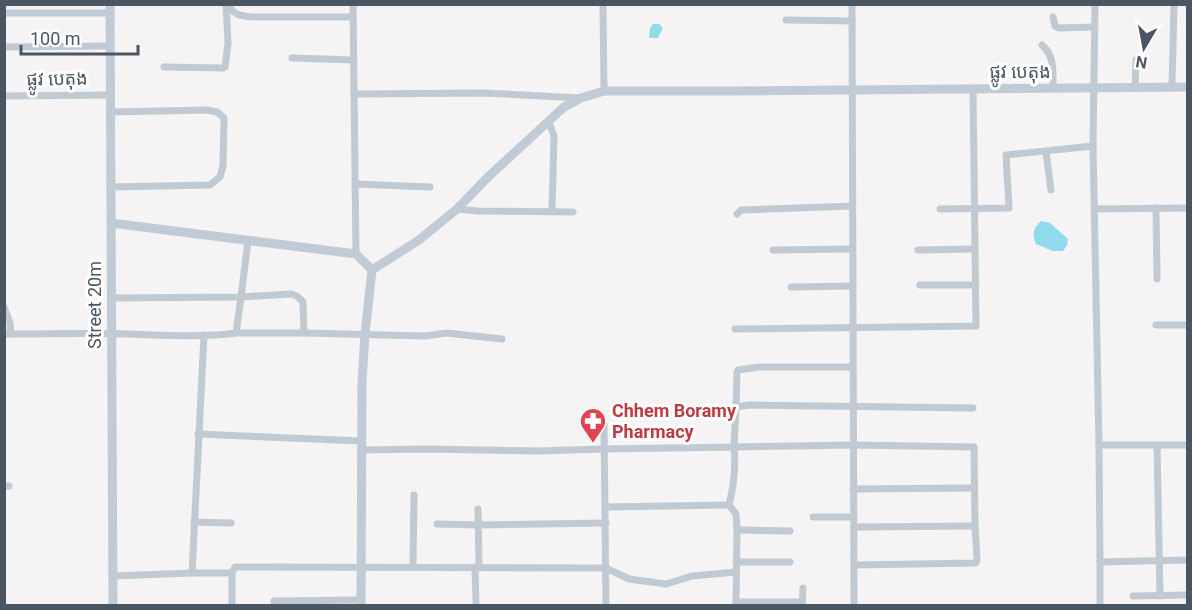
<svg xmlns="http://www.w3.org/2000/svg" width="1192" height="610" viewBox="0 0 1192 610" font-family="Roboto,'Noto Sans Khmer',sans-serif">
<style>
.water{fill:#90daee}
.lines{fill:none;stroke-linecap:round;stroke-linejoin:round}
.street{stroke:#c1cad2;stroke-width:7}
.secondary{stroke:#c1cbd6;stroke-width:9}
.labels{text-anchor:middle;stroke-width:6;stroke-linejoin:round;paint-order:stroke}
.street-label{font-size:18px;fill:#4a5661;stroke:#fff}
.health-label{font-size:18px;font-weight:bold;fill:#be3a42;stroke:#fff;text-anchor:start}
</style>
<rect width="100%" height="100%" fill="#f5f3f3"/>
<!-- water -->
<g class="water">
<path d="M 653,24 L 659,24 L 663,28 L 658,38 L 649,38 L 650,28 Z"/>
<path d="M 1041,221 L 1050,223 L 1068,239 L 1067,245 L 1063,251 L 1053,251 L 1036,244 C 1032,235 1033,228 1041,221 Z"/>
</g>
<g class="lines">
<!-- street -->
<g class="street">
<path d="M 228,4 C 232,15 242,16 252,17 L 353,17"/>
<path d="M 353,4 L 356,254"/>
<path d="M 603,4 L 604,91"/>
<path d="M 852,4 L 854,606"/>
<path d="M 1095,4 L 1093,146 L 1099,445 L 1100,562"/>
<path d="M 4,13 L 110,13"/>
<path d="M 1053,17 L 1055,26 L 1059,28 L 1094,27"/>
<path d="M 786,20 L 852,21"/>
<path d="M 1042,45 C 1055,56 1053,73 1053,88"/>
<path d="M 4,47 L 110,46"/>
<path d="M 292,58 L 354,60"/>
<path d="M 164,67 L 223,68 L 225,67 L 228,43 L 226,4"/>
<path d="M 1172,87 L 1174,4"/>
<path d="M 1135,88 L 1136,60"/>
<path d="M 354,94 L 485,93 L 579,98"/>
<path d="M 4,96 L 110,95"/>
<path d="M 110,112 L 207,110 L 217,112 L 224,118 L 223,166 L 220,177 L 210,185 L 111,187"/>
<path d="M 549,122 L 554,136 L 552,211"/>
<path d="M 1046,152 L 1051,190"/>
<path d="M 355,184 L 430,187"/>
<path d="M 1156,208 L 1157,279"/>
<path d="M 457,209 L 478,211 L 573,212"/>
<path d="M 940,209 L 1009,208 L 1006,155 L 1093,146"/>
<path d="M 1094,209 L 1188,208"/>
<path d="M 737,214 L 741,210 L 852,206"/>
<path d="M 773,250 L 852,249"/>
<path d="M 918,250 L 975,249"/>
<path d="M 920,285 L 976,285"/>
<path d="M 791,287 L 853,286"/>
<path d="M 112,298 L 241,297 L 248,241"/>
<path d="M 4,307 L 10,323 L 11,334"/>
<path d="M 1156,325 L 1188,325"/>
<path d="M 735,329 L 976,326 L 973,89"/>
<path d="M 236,333 L 304,333 L 425,336 L 447,333 L 502,339"/>
<path d="M 4,334 C 45,334 85,333 125,334 C 162,335 199,338 236,333 L 241,297 L 291,294 L 297,296 L 303,302 L 304,333"/>
<path d="M 736,407 L 737,372 L 738,370 L 759,367 L 853,367"/>
<path d="M 604,425 L 606,606"/>
<path d="M 198,434 L 361,441"/>
<path d="M 1099,445 L 1188,445"/>
<path d="M 1157,445 L 1160,596"/>
<path d="M 361,450 L 426,449 L 538,451 L 604,449 L 734,447 C 736,467 734,485 729,505"/>
<path d="M 4,486 L 9,486"/>
<path d="M 853,489 L 974,488"/>
<path d="M 729,505 L 736,514 L 737,530 L 736,606"/>
<path d="M 605,507 L 729,505"/>
<path d="M 478,509 L 479,567"/>
<path d="M 813,517 L 854,517"/>
<path d="M 194,522 L 231,523"/>
<path d="M 437,524 L 479,525 L 606,523"/>
<path d="M 854,527 L 975,526"/>
<path d="M 737,530 L 790,531"/>
<path d="M 736,562 L 790,562"/>
<path d="M 854,565 L 976,563 L 977,560 L 975,526 L 974,447 L 853,445 L 734,447 L 736,407 L 749,405 L 973,408"/>
<path d="M 413,567 L 414,495"/>
<path d="M 475,567 L 476,606"/>
<path d="M 192,573 L 204,335"/>
<path d="M 113,576 L 192,573 L 232,573"/>
<path d="M 1133,596 L 1188,595"/>
<path d="M 274,601 L 361,600"/>
<path d="M 736,602 L 802,602"/>
<path d="M 232,606 L 232,573 L 235,567 L 606,568 L 629,579 L 666,584 L 692,576 L 736,572"/>
<path d="M 802,606 L 803,588"/>
<path d="M 1100,606 L 1100,562 L 1188,560"/>
</g>
<!-- secondary -->
<g class="secondary">
<path d="M 110,4 L 113,606"/>
<path d="M 111,223 L 356,254 L 372,270"/>
<path d="M 361,606 L 362,383 L 365,334 L 372,270 L 419,240 L 457,209 L 488,177 L 564,107 L 581,98 L 604,91 L 730,91 L 1188,87"/>
</g>
</g>
<!-- icons -->
<defs>
<g id="pharmacy-pin" transform="scale(1.35)"><path d="M0 17L-7.5 6A9.5 9.5 0 1 1 7.5 6Z" fill="#e0444e" stroke="#fff"/><path d="M-2-6h4v4h4v4h-4v4h-4v-4h-4v-4h4Z" fill="#fff"/></g>
</defs>
<g fill-rule="evenodd">
<use href="#pharmacy-pin" x="593" y="421"/>
</g>
<g class="labels">
<!-- street labels -->
<g class="street-label">
<text x="1020" y="78">ផ្លូវ បេតុង</text>
<text transform="translate(57 79) rotate(-1)" y="6">ផ្លូវ បេតុង</text>
<text transform="translate(95 305) rotate(-90)" y="6">Street 20m</text>
</g>
<!-- health labels -->
<g class="health-label">
<text x="612" y="417">Chhem Boramy<tspan x="612" dy="21">Pharmacy</tspan></text>
</g>
</g>
<!-- border -->
<rect width="1192" height="610" fill="none" stroke="#4a5661" stroke-width="12"/>
<!-- north arrow -->
<g transform="translate(1144 48) rotate(190)" stroke="#ffffff" stroke-width="4.5" paint-order="stroke">
<path d="M0-4.5L10 22L0 15L-10 22Z" fill="#4a5661"/>
<text y="-9" font-size="16" font-weight="bold" text-anchor="middle" fill="#4a5661">N</text>
</g>
<!-- scale -->
<path d="M21 45v9h117v-9" fill="none" stroke="#4a5661" stroke-width="3"/>
<text x="30" y="45" font-size="18" fill="#4a5661" stroke="#ffffff" stroke-width="4.5" paint-order="stroke">100 m</text>
</svg>
